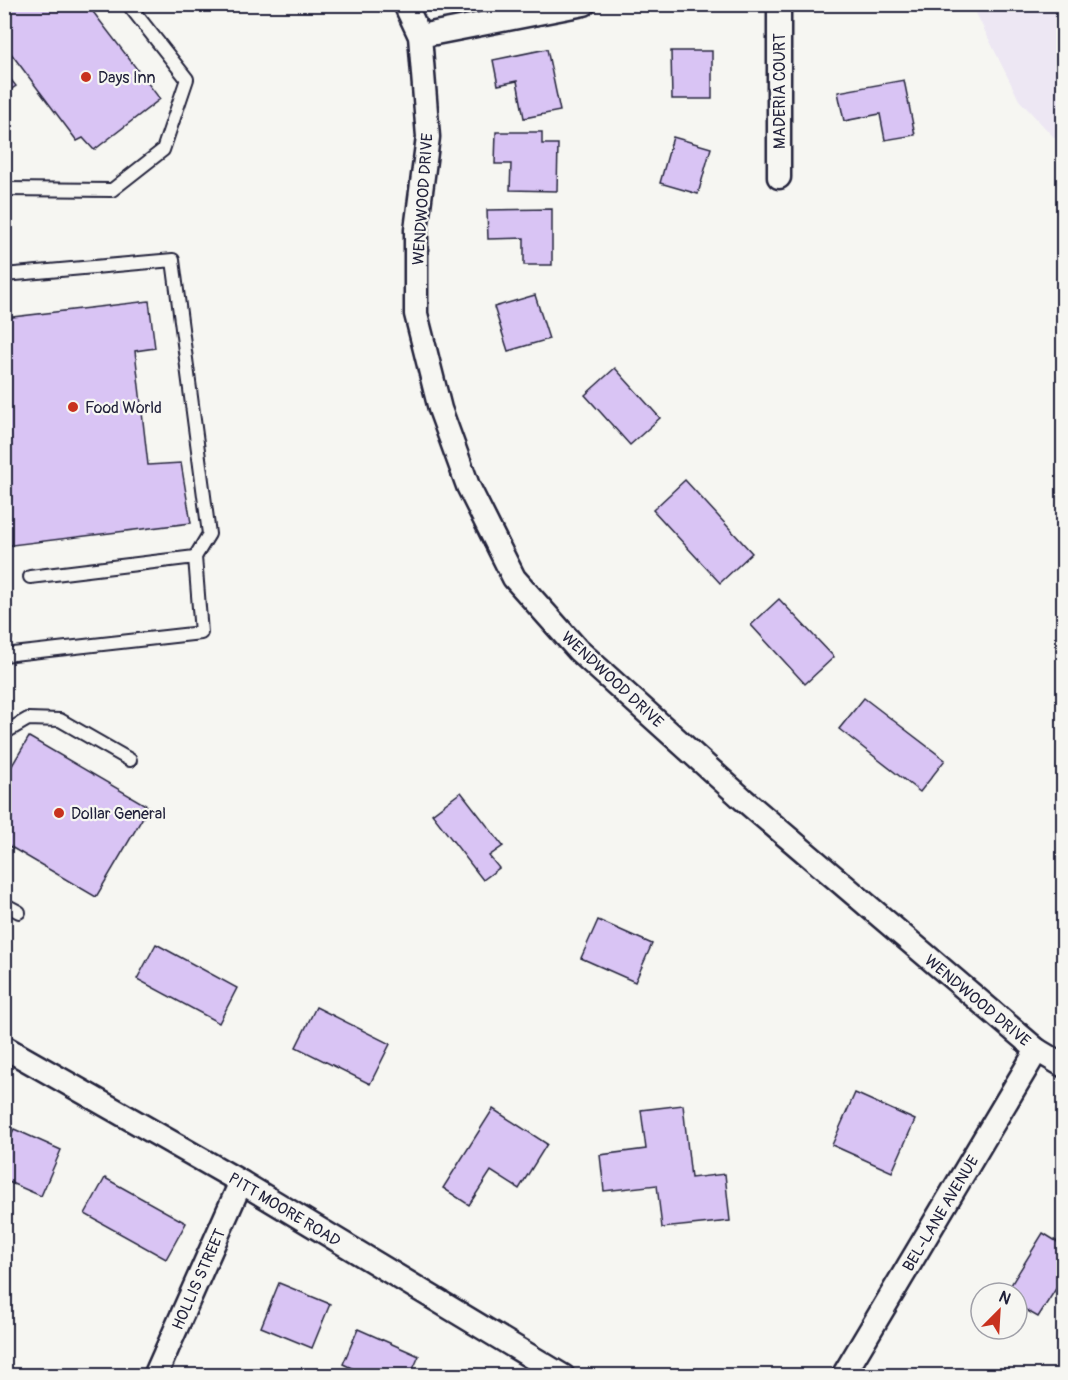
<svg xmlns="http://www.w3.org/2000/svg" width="1068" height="1380" viewBox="0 0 1068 1380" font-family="Pangolin,sans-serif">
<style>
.built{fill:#ede7f3}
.building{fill:#d9c4f4;stroke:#22223b;stroke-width:1.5}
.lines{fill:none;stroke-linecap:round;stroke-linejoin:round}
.lane-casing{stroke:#22223b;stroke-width:16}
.street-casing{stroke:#22223b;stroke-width:27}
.lane{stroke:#f6f6f2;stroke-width:12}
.street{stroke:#f6f6f2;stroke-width:22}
.poi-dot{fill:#c8321e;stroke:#f6f6f2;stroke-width:2}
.labels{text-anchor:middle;stroke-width:4.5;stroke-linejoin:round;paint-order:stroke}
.poi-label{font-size:16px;fill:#22223b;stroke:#f6f6f2;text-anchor:start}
.street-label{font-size:16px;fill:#22223b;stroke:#f6f6f2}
</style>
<rect width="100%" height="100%" fill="#f6f6f2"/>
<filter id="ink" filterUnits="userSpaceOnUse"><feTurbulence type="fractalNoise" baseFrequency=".0167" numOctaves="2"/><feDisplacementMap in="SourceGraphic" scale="12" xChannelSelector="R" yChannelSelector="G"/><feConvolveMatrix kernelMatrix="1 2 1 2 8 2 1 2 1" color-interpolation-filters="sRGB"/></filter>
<g filter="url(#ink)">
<!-- built -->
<path class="built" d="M 972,5 L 1063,5 L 1063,147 L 1019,100 Z"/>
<!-- building -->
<g class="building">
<path d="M 4,4 L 87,4 L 160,99 L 94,150 L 83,138 L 77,141 L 10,52 L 4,55 Z"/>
<path d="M 547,49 L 560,111 L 524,118 L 517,81 L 498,85 L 493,60 Z"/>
<path d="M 671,51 L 712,51 L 712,99 L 672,99 Z"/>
<path d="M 4,71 L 16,86 L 4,94 Z"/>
<path d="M 904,80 L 915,135 L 885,140 L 880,114 L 844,121 L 838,92 Z"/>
<path d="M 496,132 L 542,132 L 542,144 L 558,144 L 557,191 L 510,190 L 511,164 L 495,164 Z"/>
<path d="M 673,137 L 711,148 L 698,194 L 660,183 Z"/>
<path d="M 552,209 L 552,265 L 524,265 L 524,238 L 488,239 L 487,210 Z"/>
<path d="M 535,295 L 549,339 L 508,351 L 494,307 Z"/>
<path d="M 149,301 L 155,348 L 135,351 L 148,465 L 181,463 L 191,523 L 4,546 L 4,318 Z"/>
<path d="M 615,368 L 660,418 L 630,445 L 585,395 Z"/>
<path d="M 685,480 L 752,553 L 720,583 L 653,510 Z"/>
<path d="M 779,599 L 834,657 L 805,684 L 751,625 Z"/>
<path d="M 4,605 L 8,605 L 12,639 L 4,640 Z"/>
<path d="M 864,698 L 945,760 L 920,792 L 839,729 Z"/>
<path d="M 29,737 L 149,807 L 96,897 L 4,843 L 4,779 Z"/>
<path d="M 461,792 L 503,846 L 489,856 L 499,868 L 483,880 L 432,814 Z"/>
<path d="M 598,920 L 652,944 L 635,982 L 581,958 Z"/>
<path d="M 156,944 L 237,988 L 219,1023 L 137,979 Z"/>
<path d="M 316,1007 L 390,1044 L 370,1084 L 296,1047 Z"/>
<path d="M 855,1093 L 915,1120 L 892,1172 L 832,1145 Z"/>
<path d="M 683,1105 L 691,1178 L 725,1174 L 730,1221 L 662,1228 L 657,1185 L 604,1191 L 600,1155 L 646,1149 L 641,1110 Z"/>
<path d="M 493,1109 L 547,1144 L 519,1189 L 491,1171 L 469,1205 L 443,1188 Z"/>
<path d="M 14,1129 L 61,1150 L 41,1196 L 4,1180 L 4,1150 Z"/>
<path d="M 105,1178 L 186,1223 L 166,1259 L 85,1214 Z"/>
<path d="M 1043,1233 L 1064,1246 L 1064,1291 L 1057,1287 L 1038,1317 L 1017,1305 L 1017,1293 L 1006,1293 Z"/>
<path d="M 279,1283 L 330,1304 L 312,1348 L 261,1327 Z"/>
<path d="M 358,1329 L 419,1356 L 410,1376 L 369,1376 L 343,1364 Z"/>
</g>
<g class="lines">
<!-- lane casing -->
<g class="lane-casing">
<g id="lane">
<path d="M 4,189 L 112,190 L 163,150 L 187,79 L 128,4"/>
<path d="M 4,275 L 173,260 L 209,534 L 195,557"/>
<path d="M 4,655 L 201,633 L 195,557 L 30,577"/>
<path d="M 4,733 L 28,719 L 60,720 L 130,760"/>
<path d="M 4,904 L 19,912"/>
</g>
</g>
<!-- street casing -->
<g class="street-casing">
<g id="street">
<path d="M 405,4 L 420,36 L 428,137 L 416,230 L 416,314 L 440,409 L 468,486 L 514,578 L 578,650 L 744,800 L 1037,1050 L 1064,1066"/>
<path d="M 779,4 L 779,177"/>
<path d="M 420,36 L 584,4"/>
<path d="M 4,1047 L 241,1182 L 563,1376"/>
<path d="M 155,1376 L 241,1182"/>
<path d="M 843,1376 L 1037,1050"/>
</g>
</g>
<!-- lane -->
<use href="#lane" class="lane"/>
<!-- street -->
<use href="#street" class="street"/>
</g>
</g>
<!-- markers -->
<g class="poi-dot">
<circle cx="86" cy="77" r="6"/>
<circle cx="73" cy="407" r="6"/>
<circle cx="59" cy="813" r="6"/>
</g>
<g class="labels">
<!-- poi labels -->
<g class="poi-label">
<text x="98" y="83">Days Inn</text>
<text x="85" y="413">Food World</text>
<text x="71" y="819">Dollar General</text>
</g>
<!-- street labels -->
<g class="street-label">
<text transform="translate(779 91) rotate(-90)" y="6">MADERIA COURT</text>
<text transform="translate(422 199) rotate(-86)" y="6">WENDWOOD DRIVE</text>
<text transform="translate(613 679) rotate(43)" y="6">WENDWOOD DRIVE</text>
<text transform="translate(978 1000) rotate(40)" y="6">WENDWOOD DRIVE</text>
<text transform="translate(285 1209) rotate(31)" y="6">PITT MOORE ROAD</text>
<text transform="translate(940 1213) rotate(-59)" y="6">BEL-LANE AVENUE</text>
<text transform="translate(198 1279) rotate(-66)" y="6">HOLLIS STREET</text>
</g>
</g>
<!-- margin -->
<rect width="1068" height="1380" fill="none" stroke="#f6f6f2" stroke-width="24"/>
<rect x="12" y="12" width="1044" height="1356" fill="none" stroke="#22223b" stroke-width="2" filter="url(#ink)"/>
<!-- north arrow -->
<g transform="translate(999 1311) rotate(24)"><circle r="28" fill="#f6f6f2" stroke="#a1a1a9" stroke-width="1.5"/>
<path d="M0-4.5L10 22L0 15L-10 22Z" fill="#c8321e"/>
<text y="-9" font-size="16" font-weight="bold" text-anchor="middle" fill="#22223b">N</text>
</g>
</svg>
